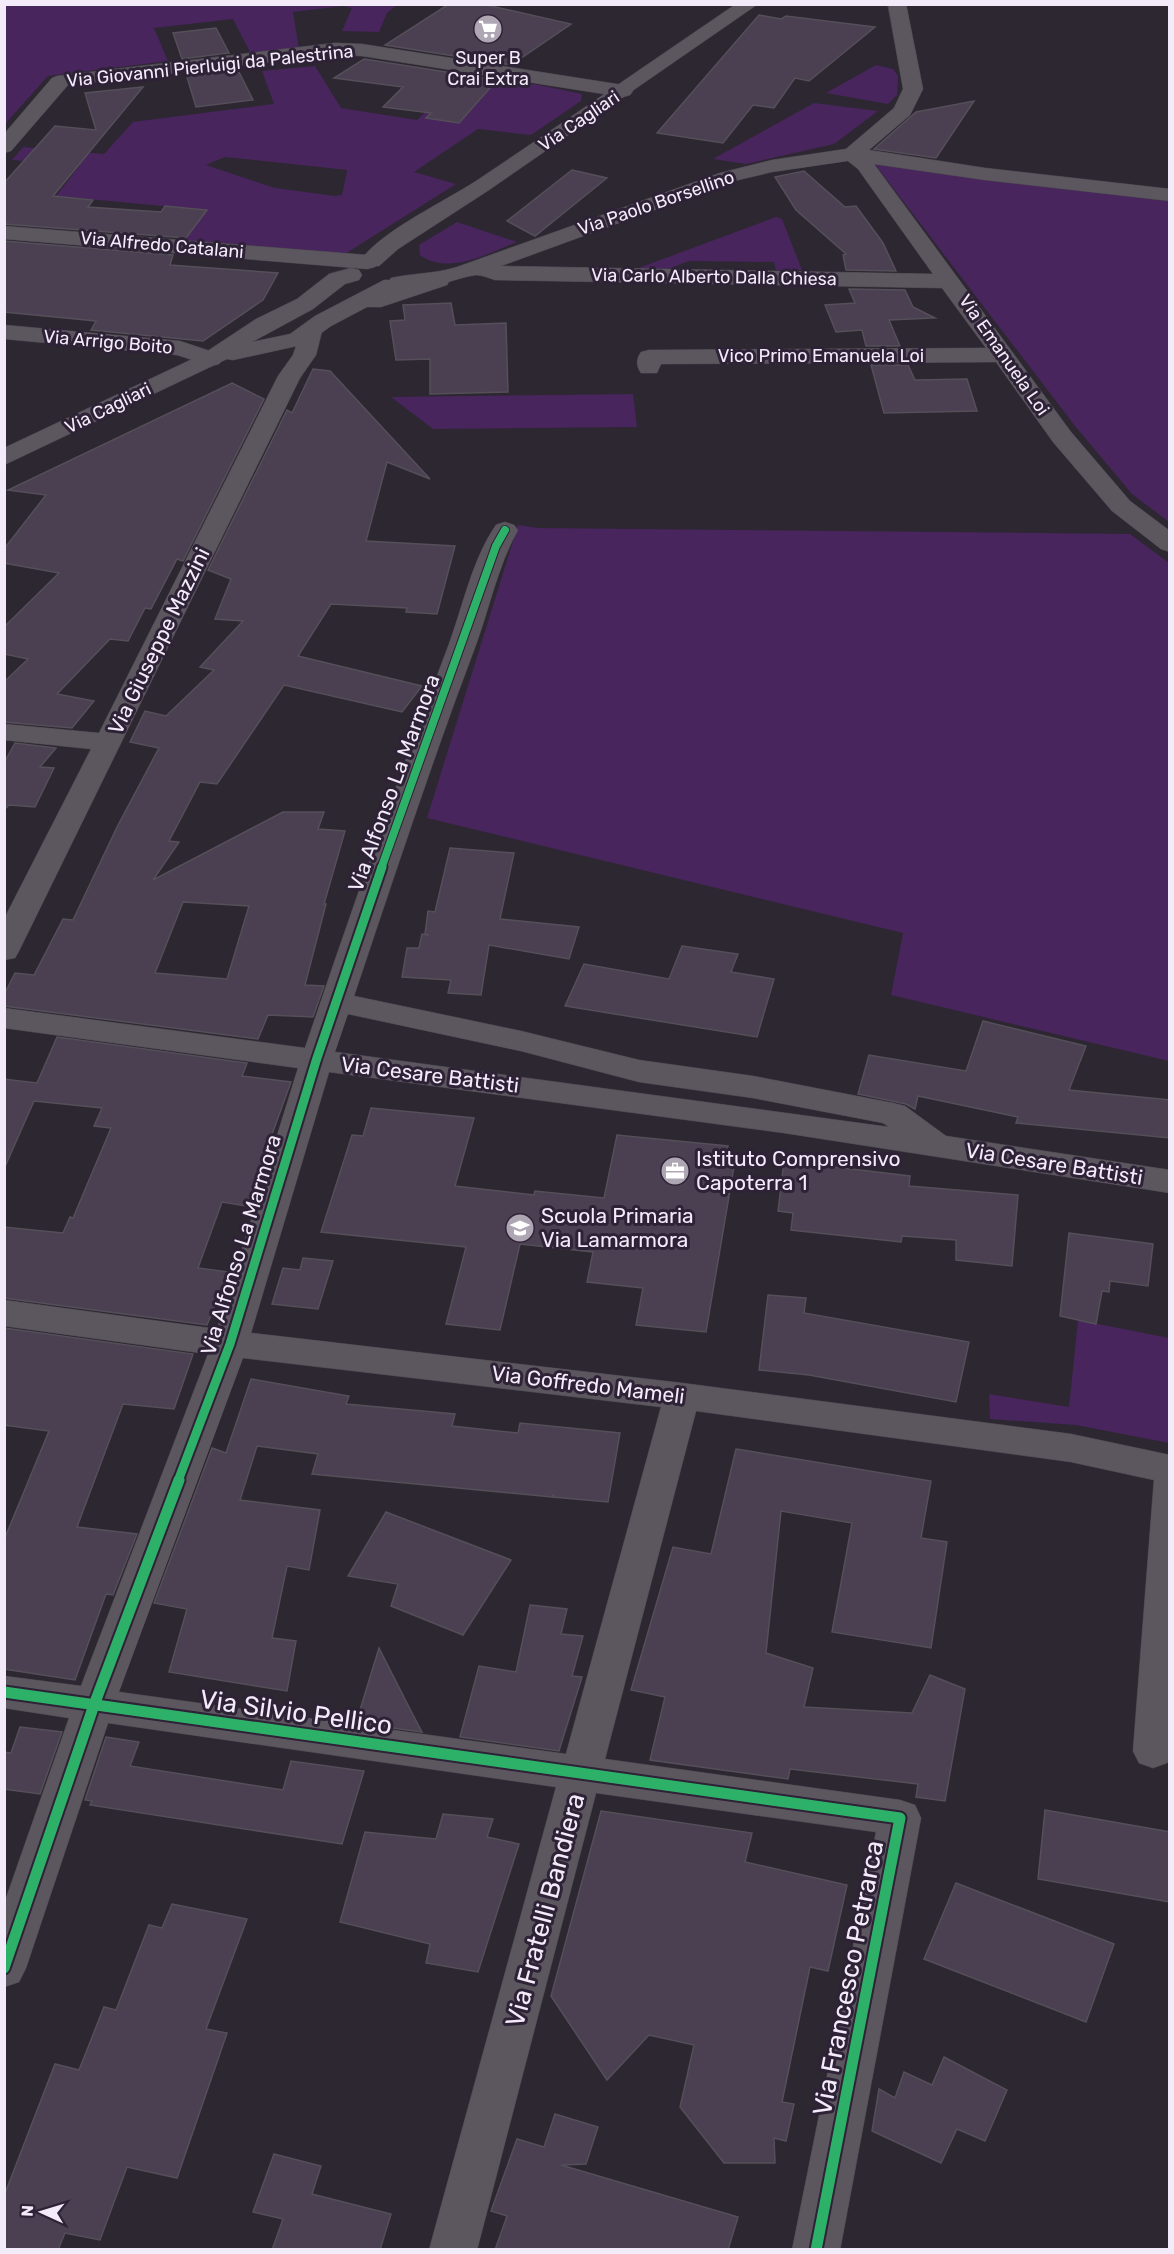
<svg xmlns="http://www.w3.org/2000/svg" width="1174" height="2254" viewBox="0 0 1174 2254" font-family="Rubik,sans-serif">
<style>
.green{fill:#48255c;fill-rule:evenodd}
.building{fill:#4b4051;stroke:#544f58;stroke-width:1.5;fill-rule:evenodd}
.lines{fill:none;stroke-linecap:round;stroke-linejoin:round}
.street-casing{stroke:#4a454f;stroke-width:1}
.secondary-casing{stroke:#4a454f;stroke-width:1}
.street{fill:#5c575f;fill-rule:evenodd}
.secondary{fill:#5c575f;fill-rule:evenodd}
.cycleway-far2-casing{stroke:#2e2237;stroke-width:10}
.cycleway-far1-casing{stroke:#2e2237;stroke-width:13}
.cycleway-casing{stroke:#2e2237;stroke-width:15}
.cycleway-far2{stroke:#2db169;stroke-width:8}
.cycleway-far1{stroke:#2db169;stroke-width:9}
.cycleway{stroke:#2db169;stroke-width:11}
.labels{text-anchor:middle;stroke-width:6;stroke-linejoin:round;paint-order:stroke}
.far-poi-label{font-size:18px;fill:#f3ebf9;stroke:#2e2237}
.far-street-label{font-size:18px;fill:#f3ebf9;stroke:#2e2237}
.street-label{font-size:21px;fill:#f3ebf9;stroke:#2e2237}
.poi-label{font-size:21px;fill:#f3ebf9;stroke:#2e2237;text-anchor:start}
.near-street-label{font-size:26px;fill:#f3ebf9;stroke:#2e2237}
</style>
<rect width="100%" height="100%" fill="#2d2732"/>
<!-- green -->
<g class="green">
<path d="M 4,5 L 397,5 L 387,13 L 379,32 L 342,31 L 352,8 L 343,6 L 293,12 L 299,49 L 251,54 L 233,19 L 154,28 L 168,61 L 48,76 L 5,124 Z"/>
<path d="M 876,65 L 893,69 L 898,76 L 897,95 L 888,104 L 826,93 Z"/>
<path d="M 315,66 L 341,108 L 417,120 L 463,76 L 524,86 L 534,84 L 582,94 L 581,101 L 531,135 L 478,129 L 414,172 L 456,184 L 345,254 L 183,240 L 206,210 L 56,196 L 80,165 L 12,160 L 23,147 L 104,154 L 133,122 L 274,104 L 262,71 ZM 225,157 L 347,170 L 347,171 L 342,195 L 335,196 L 275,188 L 206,165 Z"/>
<path d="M 814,103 L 878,111 L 834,144 L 746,164 L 713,159 Z"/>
<path d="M 874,163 L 1169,201 L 1169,522 L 1132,494 L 1075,426 Z"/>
<path d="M 776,217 L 782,219 L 802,270 L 776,270 L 774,262 L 689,261 L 668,269 L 636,269 Z"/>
<path d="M 457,222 L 517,242 C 488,253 449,276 420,255 L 419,245 Z"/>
<path d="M 633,394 L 637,427 L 433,429 L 391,397 Z"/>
<path d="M 518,525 L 538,528 L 1130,534 L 1169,563 L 1169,1061 L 891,995 L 903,933 L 427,818 Z"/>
<path d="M 1078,1320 L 1169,1338 L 1169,1443 L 1076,1425 L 990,1419 L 989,1394 L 1069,1407 Z"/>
</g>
<!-- building -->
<g class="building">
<path d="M 449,4 L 482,4 L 571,24 L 511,65 L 385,45 Z"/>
<path d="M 759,15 L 781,19 L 786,16 L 875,27 L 809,81 L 795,78 L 774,108 L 753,105 L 723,143 L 657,133 Z"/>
<path d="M 216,28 L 229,53 L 182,59 L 173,33 Z"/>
<path d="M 364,59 L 497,80 L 459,123 L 426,118 L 431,113 L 383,107 L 403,87 L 334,78 Z"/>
<path d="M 237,68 L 253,100 L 196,107 L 186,74 Z"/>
<path d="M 143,87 L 53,196 L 93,200 L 88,207 L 161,212 L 165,206 L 207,210 L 186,238 L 4,224 L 4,183 L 55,126 L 96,130 L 85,93 Z"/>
<path d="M 974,101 L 936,158 L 874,149 L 916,112 Z"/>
<path d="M 572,170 L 607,178 L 535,236 L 507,221 Z"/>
<path d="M 804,171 L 845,207 L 856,206 L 883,243 L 896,271 L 846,270 L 843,255 L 846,254 L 796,210 L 775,177 Z"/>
<path d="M 4,241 L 173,255 L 170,265 L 278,273 L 263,300 L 203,341 L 91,330 L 96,321 L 4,312 Z"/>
<path d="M 849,289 L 905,290 L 913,307 L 935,318 L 889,320 L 900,346 L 866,346 L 862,330 L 836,332 L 825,305 L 855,303 Z"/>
<path d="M 451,303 L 455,325 L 506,323 L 508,392 L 430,394 L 430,359 L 396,360 L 390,321 L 405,320 L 403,305 Z"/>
<path d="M 871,365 L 908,365 L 915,380 L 967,379 L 977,411 L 884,413 Z"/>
<path d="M 313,369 L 330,371 L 430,479 L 387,462 L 366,541 L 455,546 L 437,614 L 406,612 L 407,608 L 331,604 L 298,656 L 422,686 L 402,712 L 284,685 L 217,784 L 200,782 L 169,841 L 179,842 L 153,880 L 283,812 L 324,812 L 318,829 L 345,831 L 324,904 L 326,904 L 305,985 L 324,986 L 313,1017 L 268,1015 L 258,1039 L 4,1006 L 4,995 L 15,973 L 34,975 L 63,919 L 73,920 L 117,827 L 159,748 L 130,742 L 145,711 L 166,716 L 214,670 L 200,667 L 243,621 L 215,619 L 231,579 L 208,570 L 287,410 L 292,413 ZM 183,902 L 249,906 L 227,979 L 155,973 Z"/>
<path d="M 232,383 L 264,399 L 183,561 L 177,559 L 151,609 L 145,608 L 128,641 L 110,639 L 57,694 L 94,701 L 72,728 L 4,722 L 4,682 L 28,659 L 4,654 L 4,627 L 59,573 L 4,563 L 4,549 L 46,495 L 8,490 Z"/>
<path d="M 15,743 L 56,748 L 40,767 L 54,768 L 35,807 L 9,805 L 4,810 L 4,763 Z"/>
<path d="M 450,848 L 514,853 L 500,919 L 579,927 L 569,959 L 489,945 L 481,995 L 448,993 L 451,980 L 402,977 L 407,948 L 419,948 L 422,934 L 429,935 L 425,934 L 428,911 L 435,912 Z"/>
<path d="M 682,946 L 738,954 L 731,972 L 774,979 L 757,1037 L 565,1006 L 584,964 L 669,979 Z"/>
<path d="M 983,1021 L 1086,1046 L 1069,1090 L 1170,1100 L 1170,1138 L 1016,1123 L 1018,1117 L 918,1096 L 915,1109 L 906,1104 L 858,1094 L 869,1055 L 966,1071 Z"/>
<path d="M 57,1037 L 247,1063 L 242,1076 L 291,1082 L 246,1206 L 222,1202 L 198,1268 L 229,1272 L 207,1325 L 4,1298 L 4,1227 L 63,1233 L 70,1217 L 73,1218 L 111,1128 L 94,1126 L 102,1108 L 34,1101 L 4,1169 L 4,1079 L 37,1083 Z"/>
<path d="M 371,1108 L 474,1118 L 455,1186 L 534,1195 L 535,1191 L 604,1198 L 617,1135 L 728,1146 L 726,1154 L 736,1155 L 706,1332 L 636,1325 L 643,1288 L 587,1282 L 593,1252 L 520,1244 L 500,1330 L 446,1324 L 466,1247 L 321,1232 L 352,1135 L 363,1136 Z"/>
<path d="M 784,1161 L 910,1176 L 909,1186 L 1018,1195 L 1012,1266 L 956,1260 L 956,1240 L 902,1236 L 901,1242 L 791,1230 L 793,1213 L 778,1211 Z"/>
<path d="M 1069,1233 L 1153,1244 L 1148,1286 L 1110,1281 L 1109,1292 L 1102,1291 L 1096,1324 L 1060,1316 Z"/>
<path d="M 303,1258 L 333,1261 L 318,1309 L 272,1304 L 283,1268 L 300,1270 Z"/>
<path d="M 768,1295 L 806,1298 L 804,1313 L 969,1342 L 956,1402 L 809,1375 L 759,1370 Z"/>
<path d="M 4,1328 L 193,1354 L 174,1409 L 123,1404 L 77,1527 L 137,1534 L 113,1595 L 106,1594 L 75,1680 L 4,1669 L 4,1540 L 49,1431 L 4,1425 Z"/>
<path d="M 251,1379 L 349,1396 L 346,1404 L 455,1414 L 452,1426 L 518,1433 L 520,1423 L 620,1433 L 608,1502 L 553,1497 L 554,1494 L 552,1497 L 312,1474 L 318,1454 L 257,1446 L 240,1500 L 320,1510 L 309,1570 L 287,1566 L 272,1638 L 296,1641 L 287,1691 L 169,1672 L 187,1609 L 154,1603 L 212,1448 L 226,1453 Z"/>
<path d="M 736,1449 L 931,1481 L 921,1538 L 947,1542 L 931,1648 L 832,1632 L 852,1523 L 781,1511 L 766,1653 L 813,1668 L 804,1707 L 912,1713 L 930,1675 L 965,1689 L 945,1801 L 916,1797 L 918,1784 L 790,1769 L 788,1779 L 650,1760 L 665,1697 L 631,1690 L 673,1547 L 711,1554 Z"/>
<path d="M 386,1512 L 511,1560 L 463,1635 L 391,1606 L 398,1584 L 348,1576 Z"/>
<path d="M 530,1605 L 567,1609 L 561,1634 L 583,1636 L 572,1676 L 582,1677 L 559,1751 L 460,1737 L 479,1666 L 516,1672 Z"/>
<path d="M 379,1648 L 411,1711 L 422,1732 L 356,1723 Z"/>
<path d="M 20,1727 L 62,1732 L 40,1794 L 4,1789 L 4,1752 L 11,1753 Z"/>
<path d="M 106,1737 L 139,1742 L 130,1766 L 283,1790 L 291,1761 L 364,1771 L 342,1844 L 90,1805 L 92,1801 L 85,1800 Z"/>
<path d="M 1045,1810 L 1170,1832 L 1170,1902 L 1038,1879 Z"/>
<path d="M 601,1811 L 752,1833 L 745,1862 L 847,1885 L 828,1971 L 810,1967 L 782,2102 L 794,2104 L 786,2141 L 774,2138 L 775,2163 L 724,2163 L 680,2107 L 694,2045 L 649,2035 L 607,2080 L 551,1996 Z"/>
<path d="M 443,1814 L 493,1819 L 487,1837 L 519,1844 L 478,1972 L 426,1963 L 430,1944 L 340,1922 L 365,1832 L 436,1839 Z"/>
<path d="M 956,1883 L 1114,1944 L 1086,2022 L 924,1959 Z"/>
<path d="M 172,1904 L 247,1919 L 206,2029 L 227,2033 L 177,2178 L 127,2167 L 100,2240 L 65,2233 L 58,2250 L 4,2250 L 4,2196 L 55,2064 L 79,2070 L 104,2007 L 116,2010 L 149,1925 L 162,1928 Z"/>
<path d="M 944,2057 L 1007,2090 L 985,2141 L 957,2129 L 941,2163 L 872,2131 L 879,2089 L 895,2098 L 904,2072 L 932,2085 Z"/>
<path d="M 555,2114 L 598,2127 L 586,2164 L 561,2165 L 738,2217 L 728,2250 L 495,2250 L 507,2216 L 491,2211 L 517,2139 L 544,2147 Z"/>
<path d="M 274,2154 L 321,2166 L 312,2194 L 391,2214 L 380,2250 L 272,2250 L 283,2219 L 253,2212 Z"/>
</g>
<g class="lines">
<!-- street casing -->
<g class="street-casing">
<g id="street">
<path d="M 888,4 L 906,4 L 923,89 L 910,115 L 869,150 L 985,168 L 1170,189 L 1170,201 L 985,180 L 874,164 L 1071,432 L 1130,501 L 1170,531 L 1170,552 L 1161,549 L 1112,511 L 1053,442 L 996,362 L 661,364 L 657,373 L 641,373 C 636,366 636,359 641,352 L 649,350 L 986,348 L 942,288 L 495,280 C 489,278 482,275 476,275 C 448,279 423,296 391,288 L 388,283 L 391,278 C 413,273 435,274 457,267 L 720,173 L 772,160 L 846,149 L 894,108 L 903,89 ZM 848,161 L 858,169 L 933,274 L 501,266 L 734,181 L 772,172 Z"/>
<path d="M 335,43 L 362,44 L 623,85 L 630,87 L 633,91 L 630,95 L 623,97 L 362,56 L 335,55 L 68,85 L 11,151 L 4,153 L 4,134 L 52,78 L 57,76 Z"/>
<path d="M 4,226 L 367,255 L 375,257 L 378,262 L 375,267 L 367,269 L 4,239 Z"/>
<path d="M 311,324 L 319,326 L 322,331 L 316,355 L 300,378 L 19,951 L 15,958 L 4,960 L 4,919 L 91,749 L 4,740 L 4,724 L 99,733 L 278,376 L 293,355 L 303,326 Z"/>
<path d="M 4,325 L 180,341 L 219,354 L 223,359 L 219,364 L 211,366 L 177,355 L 4,339 Z"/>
<path d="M 505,522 L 514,525 L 518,530 C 497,567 489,611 474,650 C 431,764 393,880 354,996 L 521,1031 L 639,1060 L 753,1076 L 893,1103 L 905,1106 L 946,1136 L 1170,1170 L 1170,1193 L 784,1133 L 329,1072 L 251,1333 L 682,1383 L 1071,1434 L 1170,1455 L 1170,1759 L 1167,1763 L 1153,1768 L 1139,1763 L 1133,1751 L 1154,1480 L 1071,1462 L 696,1411 L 605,1759 L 900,1800 L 915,1805 L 921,1818 L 840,2250 L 792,2250 L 876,1832 L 596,1793 L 477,2250 L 429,2250 L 556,1787 L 108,1723 L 26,1968 L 19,1982 L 4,1987 L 4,1904 L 69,1718 L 4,1708 L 4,1676 L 81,1686 L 208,1354 L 4,1326 L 4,1300 L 217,1329 L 298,1068 L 4,1028 L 4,1008 L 305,1048 C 350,915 396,783 446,652 C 462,611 471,561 496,525 ZM 348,1014 L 521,1051 L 639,1082 L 753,1098 L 883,1123 L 889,1127 L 335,1052 ZM 243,1358 L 661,1407 L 566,1754 L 119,1692 Z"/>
</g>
</g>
<!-- secondary casing -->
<g class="secondary-casing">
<g id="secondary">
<path d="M 736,4 L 758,4 L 489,190 L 398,249 L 379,266 L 363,266 L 360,261 C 381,231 444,202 476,181 C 563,123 649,63 736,4 Z"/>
<path d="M 351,268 L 359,270 L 362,275 L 359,280 L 345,284 L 313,309 L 252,342 L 290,334 L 315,316 L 384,280 L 400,280 L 403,285 L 439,273 L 447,275 L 450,280 L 447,285 L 381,307 L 367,307 L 331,326 L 306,344 L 233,360 L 227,359 L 4,465 L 4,448 L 203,354 L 256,319 L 297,299 L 329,274 Z"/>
</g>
</g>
<!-- street -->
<use href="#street" class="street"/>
<!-- secondary -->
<use href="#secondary" class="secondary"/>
<!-- cycleway-far2 casing -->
<g class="cycleway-far2-casing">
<path id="cycleway-far2" d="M 381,869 L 496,546 L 505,530"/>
</g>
<!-- cycleway-far1 casing -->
<g class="cycleway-far1-casing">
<path id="cycleway-far1" d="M 178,1481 L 230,1344 L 316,1061 L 382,867"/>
</g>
<!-- cycleway casing -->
<g class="cycleway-casing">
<g id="cycleway">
<path d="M 4,1692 L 900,1818 L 816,2250"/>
<path d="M 4,1968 L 94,1705 L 179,1480"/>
</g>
</g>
<!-- cycleway-far2 -->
<use href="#cycleway-far2" class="cycleway-far2"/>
<!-- cycleway-far1 -->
<use href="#cycleway-far1" class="cycleway-far1"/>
<!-- cycleway -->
<use href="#cycleway" class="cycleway"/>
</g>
<!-- icons -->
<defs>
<g id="supermarket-disc" transform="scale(1.5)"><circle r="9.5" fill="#aea6b3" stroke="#2e2237"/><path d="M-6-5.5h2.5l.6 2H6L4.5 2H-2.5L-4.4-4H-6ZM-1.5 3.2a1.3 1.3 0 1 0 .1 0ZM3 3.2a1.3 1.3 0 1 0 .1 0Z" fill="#fff"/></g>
<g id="office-disc" transform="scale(1.5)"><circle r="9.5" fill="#aea6b3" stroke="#2e2237"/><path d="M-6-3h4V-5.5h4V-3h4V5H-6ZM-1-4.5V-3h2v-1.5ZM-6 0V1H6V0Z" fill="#fff"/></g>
<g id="school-disc" transform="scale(1.5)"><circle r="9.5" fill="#aea6b3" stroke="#2e2237"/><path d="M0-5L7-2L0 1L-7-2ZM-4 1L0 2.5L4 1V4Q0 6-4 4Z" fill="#fff"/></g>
</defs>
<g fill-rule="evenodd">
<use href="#supermarket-disc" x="488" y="29"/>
<use href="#office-disc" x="675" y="1171"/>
<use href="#school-disc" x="520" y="1228"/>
</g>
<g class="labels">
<!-- far-poi labels -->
<g class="far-poi-label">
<text x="488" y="64">Super B<tspan x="488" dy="21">Crai Extra</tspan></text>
</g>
<!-- far-street labels -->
<g class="far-street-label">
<text transform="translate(210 66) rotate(-6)" y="6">Via Giovanni Pierluigi da Palestrina</text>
<text transform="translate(579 121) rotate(-34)" y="6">Via Cagliari</text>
<text transform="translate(656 203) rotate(-19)" y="6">Via Paolo Borsellino</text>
<text transform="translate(162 245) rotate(5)" y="6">Via Alfredo Catalani</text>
<text transform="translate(714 277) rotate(1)" y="6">Via Carlo Alberto Dalla Chiesa</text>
<text transform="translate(108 342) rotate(5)" y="6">Via Arrigo Boito</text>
<text transform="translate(1004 355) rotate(55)" y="6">Via Emanuela Loi</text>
<text x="821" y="362">Vico Primo Emanuela Loi</text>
<text transform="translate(108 408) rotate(-26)" y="6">Via Cagliari</text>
</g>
<!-- street labels -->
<g class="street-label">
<text transform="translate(159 641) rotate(-64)" y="7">Via Giuseppe Mazzini</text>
<text transform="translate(394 783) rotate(-70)" y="7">Via Alfonso La Marmora</text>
<text transform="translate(430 1075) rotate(7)" y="7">Via Cesare Battisti</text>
<text transform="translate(1054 1164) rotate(9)" y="7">Via Cesare Battisti</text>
<text transform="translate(241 1245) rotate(-73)" y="7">Via Alfonso La Marmora</text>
<text transform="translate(588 1385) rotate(7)" y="7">Via Goffredo Mameli</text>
</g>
<!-- poi labels -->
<g class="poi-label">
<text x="696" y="1166">Istituto Comprensivo<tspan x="696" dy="24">Capoterra 1</tspan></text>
<text x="541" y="1223">Scuola Primaria<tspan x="541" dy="24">Via Lamarmora</tspan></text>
</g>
<!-- near-street labels -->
<g class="near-street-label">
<text transform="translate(296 1712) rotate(8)" y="9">Via Silvio Pellico</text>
<text transform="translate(545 1910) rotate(-75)" y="9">Via Fratelli Bandiera</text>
<text transform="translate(848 1978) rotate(-79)" y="9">Via Francesco Petrarca</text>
</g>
</g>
<!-- border -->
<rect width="1174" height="2254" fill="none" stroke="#f3ebf9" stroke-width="12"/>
<!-- north arrow -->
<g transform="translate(42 2212) rotate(274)" stroke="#2e2237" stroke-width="4.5" paint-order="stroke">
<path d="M0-4.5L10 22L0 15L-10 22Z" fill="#f3ebf9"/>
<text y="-9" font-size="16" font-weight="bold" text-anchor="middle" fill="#f3ebf9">N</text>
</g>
</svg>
